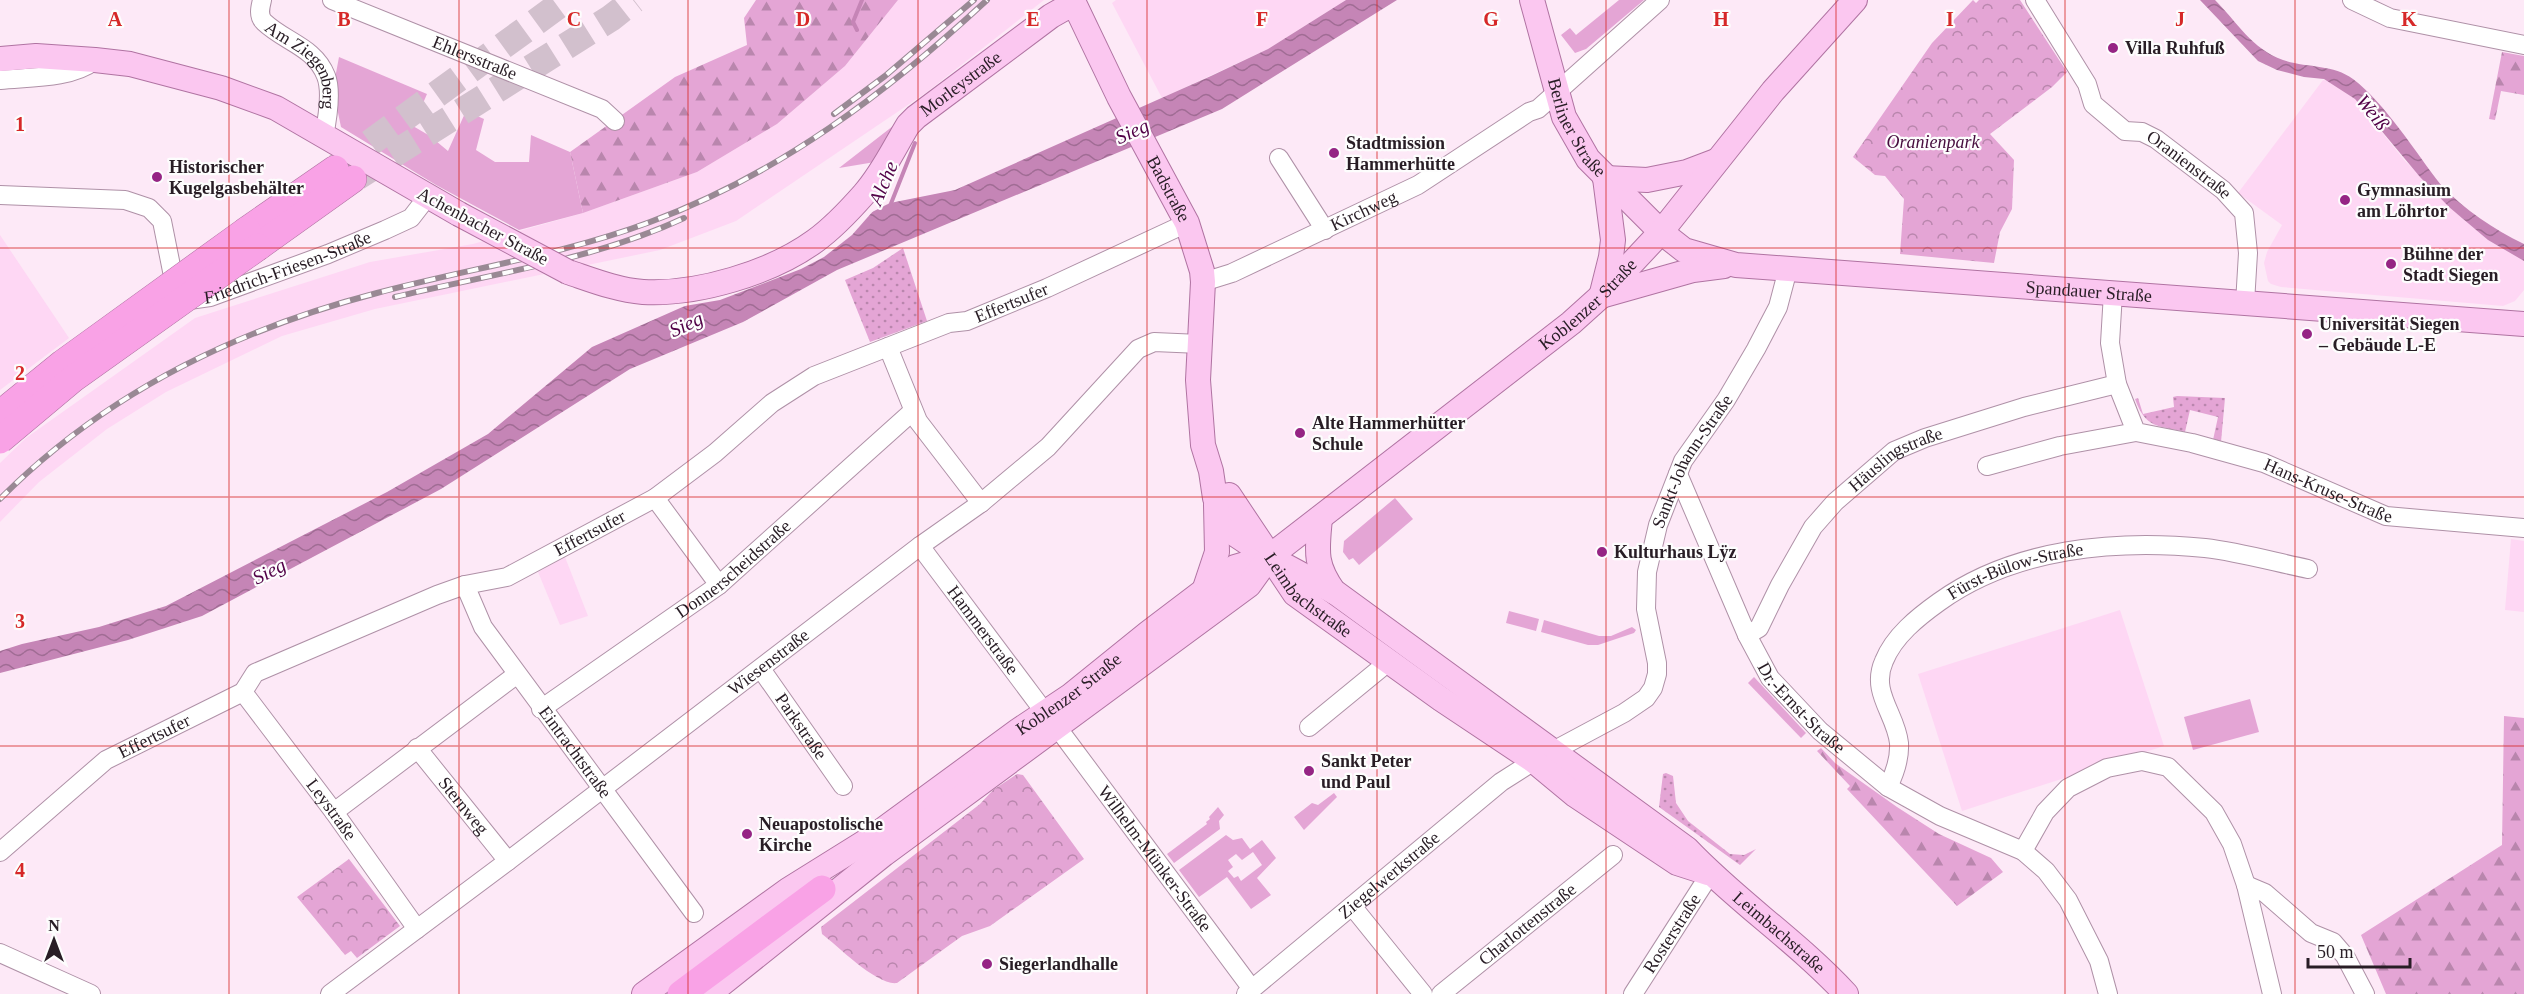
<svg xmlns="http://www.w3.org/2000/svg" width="2524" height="994" viewBox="0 0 2524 994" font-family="'Times New Roman',serif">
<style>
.built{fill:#fed7f4}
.grass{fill:#e4a5d5;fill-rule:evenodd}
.forest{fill:url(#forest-firs)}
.park{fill:url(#park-crowns)}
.garden{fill:url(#garden-dots)}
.water{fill:url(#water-waves)}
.pier{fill:#fde9f7}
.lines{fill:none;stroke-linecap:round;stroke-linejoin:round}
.stream{stroke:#c585b6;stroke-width:4}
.highway-tunnel{stroke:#d2c0cd;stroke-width:27;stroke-dasharray:27 14;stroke-linecap:butt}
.minor-casing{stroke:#af91a7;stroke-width:20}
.major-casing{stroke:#b073a2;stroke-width:26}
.highway-casing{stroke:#b073a2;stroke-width:28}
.minor{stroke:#fff;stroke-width:18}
.major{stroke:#fbc7f0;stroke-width:24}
.highway{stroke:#f9a2e6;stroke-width:27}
.rail-casing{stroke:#998994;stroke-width:6}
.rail{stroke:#fdfdfd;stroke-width:4;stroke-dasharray:11;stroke-linecap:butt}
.major-bridge-casing{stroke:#b073a2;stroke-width:26;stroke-linecap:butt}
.highway-bridge-casing{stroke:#b073a2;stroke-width:28;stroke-linecap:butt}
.major-bridge{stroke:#fbc7f0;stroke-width:24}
.highway-bridge{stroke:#f9a2e6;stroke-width:27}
.grid{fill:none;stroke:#d62828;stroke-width:1.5;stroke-opacity:0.55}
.poi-dot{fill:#952584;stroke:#fdfdfd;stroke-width:2}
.labels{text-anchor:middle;stroke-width:4.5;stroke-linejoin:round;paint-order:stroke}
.poi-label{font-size:18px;font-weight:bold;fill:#281d25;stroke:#fdfdfd;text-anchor:start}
.street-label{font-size:18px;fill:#281d25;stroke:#fdfdfd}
.park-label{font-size:18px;font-style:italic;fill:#470d3e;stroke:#fdfdfd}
.water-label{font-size:20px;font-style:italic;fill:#510147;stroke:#fdfdfd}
.grid-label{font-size:20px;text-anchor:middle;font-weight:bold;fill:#d62828;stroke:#fdfdfd;stroke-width:4.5;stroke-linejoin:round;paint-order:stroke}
</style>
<defs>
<pattern id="forest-firs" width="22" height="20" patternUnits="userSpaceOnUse" patternTransform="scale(1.5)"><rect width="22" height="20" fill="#e4a5d5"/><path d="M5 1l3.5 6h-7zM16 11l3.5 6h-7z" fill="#b986ad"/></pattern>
<pattern id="park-crowns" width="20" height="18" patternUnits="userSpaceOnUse" patternTransform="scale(1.5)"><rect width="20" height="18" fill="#e4a5d5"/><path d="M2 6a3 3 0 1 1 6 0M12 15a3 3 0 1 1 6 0" fill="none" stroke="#b986ad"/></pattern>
<pattern id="garden-dots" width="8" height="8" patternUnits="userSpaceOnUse" patternTransform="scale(1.5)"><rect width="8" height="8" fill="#e4a5d5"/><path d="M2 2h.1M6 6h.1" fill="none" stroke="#b986ad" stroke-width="1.8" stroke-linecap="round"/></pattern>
<pattern id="water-waves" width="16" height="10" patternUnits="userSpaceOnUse" patternTransform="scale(1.5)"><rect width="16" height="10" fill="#c585b6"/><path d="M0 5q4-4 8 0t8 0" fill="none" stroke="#a06c94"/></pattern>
</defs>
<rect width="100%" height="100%" fill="#fde9f7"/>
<!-- built -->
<g class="built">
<path d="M 898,0 L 1044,0 L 927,92 L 736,221 L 660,250 L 375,309 L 282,336 L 166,392 L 107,429 L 39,482 L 0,522 L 0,463 L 26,438 L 195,318 L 370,262 L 473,244 L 583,213 L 697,172 L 777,124 L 845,66 Z"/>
<path d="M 1116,0 L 1346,0 L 1268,49 L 1162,98 L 1112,3 Z"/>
<path d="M 2323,80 L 2329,81 L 2355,99 L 2405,161 L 2488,240 L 2524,261 L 2524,290 L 2515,301 L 2503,306 L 2281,287 L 2271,284 L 2268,281 L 2264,263 L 2267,252 L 2282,225 L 2238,193 Z"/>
<path d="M 0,235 L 69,338 L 0,390 Z"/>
<path d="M 2511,539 L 2524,541 L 2524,612 L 2505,610 Z"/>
<path d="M 565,557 L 588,616 L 560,625 L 538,572 Z"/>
<path d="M 2120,610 L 2164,746 L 1962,811 L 1918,674 Z"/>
</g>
<!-- grass -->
<g class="grass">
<path d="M 1619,0 L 1644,0 L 1586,49 L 1575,53 L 1561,35 L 1570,28 L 1576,35 Z"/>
<path d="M 339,57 L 427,94 L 413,126 L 430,136 L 448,151 L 466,111 L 484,119 L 476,150 L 495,162 L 529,162 L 531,135 L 570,152 L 583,213 L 519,230 L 436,185 L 341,127 L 333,89 Z"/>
<path d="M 902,119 L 875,162 L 839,168 Z"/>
<path d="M 1395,498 L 1413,519 L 1359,565 L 1353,558 L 1349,560 L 1343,552 L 1344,541 Z"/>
<path d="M 1509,611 L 1539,619 L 1536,631 L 1506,623 Z"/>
<path d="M 1544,620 L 1599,636 L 1611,636 L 1632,627 L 1636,630 L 1634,633 L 1598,645 L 1588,645 L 1541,632 Z"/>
<path d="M 1754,677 L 1806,733 L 1801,738 L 1748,683 Z"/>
<path d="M 2250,699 L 2259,732 L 2193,750 L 2184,717 Z"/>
<path d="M 1334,793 L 1337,797 L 1304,830 L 1294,817 L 1312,803 L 1318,805 Z"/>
<path d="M 1218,807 L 1224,815 L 1219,821 L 1220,829 L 1174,863 L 1167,854 L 1207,824 L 1206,822 L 1210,819 L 1209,817 Z"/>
<path d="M 1226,835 L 1233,840 L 1242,838 L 1250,849 L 1262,840 L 1276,858 L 1257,878 L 1271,895 L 1251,909 L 1227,877 L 1199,897 L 1179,870 ZM 1253,852 L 1262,865 L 1241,881 L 1238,876 L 1234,878 L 1228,871 L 1233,867 L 1228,860 L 1236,854 L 1242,860 Z"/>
</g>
<!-- forest -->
<g class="forest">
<path d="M 756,0 L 898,0 L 845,66 L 777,124 L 697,172 L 583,213 L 570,152 L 675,77 L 747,45 L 744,18 Z"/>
<path d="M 2502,52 L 2524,56 L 2524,95 L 2501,91 L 2495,120 L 2489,119 Z"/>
<path d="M 2504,716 L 2524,718 L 2524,994 L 2386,994 L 2361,935 L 2502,845 Z"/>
<path d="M 1821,748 L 1835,763 L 1897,807 L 1939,834 L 1991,858 L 2003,872 L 1957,906 L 1847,789 L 1850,786 L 1817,751 Z"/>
</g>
<!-- park -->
<g class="park">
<path d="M 1973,0 L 1976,3 L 1979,0 L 2020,0 L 2067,72 L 2052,87 L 1990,134 L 2014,160 L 2012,209 L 2000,232 L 1994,263 L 1900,254 L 1904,199 L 1885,176 L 1875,175 L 1853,157 L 1932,43 Z"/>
<path d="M 1017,774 L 1023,775 L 1084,859 L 990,926 L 962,936 L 897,983 C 877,986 838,946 822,934 L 821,927 L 980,804 L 993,790 Z"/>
<path d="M 349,859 L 400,926 L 357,958 L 351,951 L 345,955 L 297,897 Z"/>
</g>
<!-- garden -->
<g class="garden">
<path d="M 903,248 L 927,321 L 870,342 L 845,280 L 873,268 Z"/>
<path d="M 2177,396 L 2225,398 L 2221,442 L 2213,440 L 2218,417 L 2190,410 L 2185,432 C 2157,425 2146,429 2135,399 L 2138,398 L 2143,414 L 2174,407 L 2173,397 Z"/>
<path d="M 1666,773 L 1673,776 L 1676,803 L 1688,821 L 1730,854 L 1744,855 L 1756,849 L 1740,865 L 1659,807 L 1663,774 Z"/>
</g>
<!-- water -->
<g class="water">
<path d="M 1346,0 L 1397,0 L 1222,109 L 837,270 L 743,322 L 630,369 L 441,489 L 202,616 L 128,640 L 0,673 L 0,651 L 22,644 L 99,627 L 166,606 L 387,492 L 488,434 L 592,347 L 687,305 L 890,203 L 955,190 L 1211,76 L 1268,49 Z"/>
<path d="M 2200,0 L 2215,0 C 2237,22 2252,49 2283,60 C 2306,68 2333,64 2353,79 C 2385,103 2416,153 2441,185 C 2465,210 2493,229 2524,244 L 2524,261 L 2488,240 L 2449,207 L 2420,177 L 2355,99 L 2324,79 L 2304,77 L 2277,70 L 2258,61 Z"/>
</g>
<!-- pier -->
<path class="pier" d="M 871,209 L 874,210 L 852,235 L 824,257 L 801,269 L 720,300 L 673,308 Z"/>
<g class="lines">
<!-- stream -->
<g class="stream">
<path d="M 857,30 L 853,22 L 862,0"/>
<path d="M 890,206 L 915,143"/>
</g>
<!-- highway-tunnel -->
<g class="highway-tunnel">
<path d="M 337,167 L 566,0"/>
<path d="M 357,177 L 611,18 L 634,0"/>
</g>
<!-- minor casing -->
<g class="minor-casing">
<g id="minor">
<path id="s1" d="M 262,0 C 260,8 258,16 264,22 C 285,42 315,47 326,76 C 332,91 327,121 324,136"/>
<path id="s2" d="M 332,0 L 602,109 L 615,121"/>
<path id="s3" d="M 2035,0 L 2087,84 L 2093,104 L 2125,131 L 2142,132 L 2156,139 L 2223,190 L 2244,213 L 2248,253 L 2245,303"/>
<path d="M 2352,0 L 2390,18 L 2524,45"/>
<path d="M 0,80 C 29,77 70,79 94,61"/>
<path d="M 1279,158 L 1325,230"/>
<path d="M 0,195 L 125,200 L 149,208 L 162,221 L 173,276 L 169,292"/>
<path id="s4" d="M 1203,282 L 1232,273 L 1418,185 L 1529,112 L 1538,109 L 1660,0"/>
<path id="s5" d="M 2113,293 L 2110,343 L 2117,384 L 2136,432 L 2192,443 L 2264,463 L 2386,516 L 2524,528"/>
<path id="s6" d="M 189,300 L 210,297 L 328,254 L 385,230 L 411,218 L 428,196"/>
<path d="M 888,347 L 918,421 L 981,503"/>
<path d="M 1987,466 L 2060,446 L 2136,432"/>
<path id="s7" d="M 1678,474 L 1747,635 L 1770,678 L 1820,731 L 1888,787 L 1940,816 L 2023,851 L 2046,871 L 2068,900 L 2099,961 L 2108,994"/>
<path d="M 655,498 L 719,585"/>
<path id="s8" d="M 920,546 L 1046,714"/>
<path id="s9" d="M 465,585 L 483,627 L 694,913"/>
<path id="s10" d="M 1747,635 L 1759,628 L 1780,585 L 1813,527 L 1835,502 L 1894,451 L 1925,438 L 2024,407 L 2117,384"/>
<path id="s11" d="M 761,669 L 843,786"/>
<path id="s12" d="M 243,692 L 334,812 L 417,929"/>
<path id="s13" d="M 541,709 L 719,585 L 913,411"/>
<path id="s14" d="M 1057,727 L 1252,989"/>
<path d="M 1309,727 L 1381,668 L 1387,661"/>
<path id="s15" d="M 417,748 L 508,861"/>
<path id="s16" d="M 1553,751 L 1624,713 L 1646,698 L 1653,688 L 1657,674 L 1657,663 L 1646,609 L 1647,572 L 1658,525 L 1683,461 L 1726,400 L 1756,349 L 1778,307 L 1788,269"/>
<path id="s17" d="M 1888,787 C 1895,773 1900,759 1899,743 C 1896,714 1870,692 1884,661 C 1894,636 1918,617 1939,602 C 2014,548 2116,539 2205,548 C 2240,552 2274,562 2308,569"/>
<path d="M 334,812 L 516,675"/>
<path d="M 2023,851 L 2045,812 L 2068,788 L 2107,768 L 2142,761 L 2168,767 L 2214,812 L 2232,844 L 2246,885 L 2272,994"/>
<path id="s18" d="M 0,852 L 106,760 L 243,692 L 255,673 L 437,595 L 465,585 L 507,577 L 655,498 L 715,453 L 772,403 L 814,376 L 949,323 L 967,321 L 1047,288 L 1187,223"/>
<path d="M 2246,885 L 2265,893 L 2311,933 L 2333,942 L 2345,956 L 2365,994"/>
<path d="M 1352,906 L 1423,994"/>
<path d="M 0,953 L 91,994"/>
<path id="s19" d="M 330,994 L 508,861 L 920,546 L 981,503 L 1048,447 L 1138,349 L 1154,342 L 1200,344"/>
<path id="s20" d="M 1246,994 L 1501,782 L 1534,761"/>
<path id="s21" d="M 1441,994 L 1613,855"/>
<path id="s22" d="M 1633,994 L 1710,874"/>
</g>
</g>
<!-- major casing -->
<g class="major-casing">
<g id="major">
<path id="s23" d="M 1532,0 L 1564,117 L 1588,159 L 1661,232 L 1684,250 L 1736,265 L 2524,324"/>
<path d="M 0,59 L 36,56 L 95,60 L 130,64 L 221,88 L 276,108 L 459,214"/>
<path d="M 1605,178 L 1647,180 L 1687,172 L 1716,161"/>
<path id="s24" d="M 568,272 C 592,280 617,290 643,292 C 697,295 771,273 815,241 C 833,228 849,211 864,194 C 882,174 894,148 908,125 L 916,117 L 1051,16 L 1074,3 L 1119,97 L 1187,223 L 1202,271 L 1203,282 L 1198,380 L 1203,445 L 1211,471 L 1215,498 L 1236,535 L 1269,557 L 1336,593 L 1687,849 C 1736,901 1797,941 1846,994"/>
<path d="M 1602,293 L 1611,257 L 1613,240 L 1605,178"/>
<path d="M 1601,296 L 1693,270 L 1724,266"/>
<path id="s25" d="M 1229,495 L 1295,594 L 1441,699 L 1534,761 L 1575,795 L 1677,863 L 1708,873"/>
<path d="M 1320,518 C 1317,551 1314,564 1334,592"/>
<path d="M 1204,591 L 1217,552 L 1216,505"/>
<path id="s26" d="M 644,994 L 788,890 L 873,837 L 1019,730 L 1070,696 L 1148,633 L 1235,567 L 1269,557"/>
<path id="s27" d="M 709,994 L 884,854 L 1249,585 L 1269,557 L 1571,323 L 1601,296 L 1661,232 L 1773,91 L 1855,0"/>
</g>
</g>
<!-- highway casing -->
<g class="highway-casing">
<g id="highway">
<path d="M 247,230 L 335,169"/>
<path d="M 258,247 L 353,179"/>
<path d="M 681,994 L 822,889"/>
</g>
</g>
<!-- minor -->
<use href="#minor" class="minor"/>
<!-- major -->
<use href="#major" class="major"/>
<!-- highway -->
<use href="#highway" class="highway"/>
<!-- rail casing -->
<g class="rail-casing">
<g id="rail">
<path d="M 834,114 L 885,76 L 974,0"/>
<path d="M 395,297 C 491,274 594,260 684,218"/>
<path d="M 0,499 C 104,394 235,330 377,293 C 467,269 562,255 650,222 C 778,175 888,92 987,0"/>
</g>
</g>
<!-- rail -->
<use href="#rail" class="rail"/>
<!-- major-bridge casing -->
<g class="major-bridge-casing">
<path id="major-bridge" d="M 459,214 L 568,272"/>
</g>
<!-- highway-bridge casing -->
<g class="highway-bridge-casing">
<g id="highway-bridge">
<path d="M 0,414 L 63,363 L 247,230"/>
<path d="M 0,440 L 74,378 L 258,247"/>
</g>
</g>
<!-- major-bridge -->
<use href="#major-bridge" class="major-bridge"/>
<!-- highway-bridge -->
<use href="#highway-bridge" class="highway-bridge"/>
</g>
<!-- grid -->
<path class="grid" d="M 229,0 L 229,994M 459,0 L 459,994M 688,0 L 688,994M 918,0 L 918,994M 1147,0 L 1147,994M 1377,0 L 1377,994M 1606,0 L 1606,994M 1836,0 L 1836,994M 2065,0 L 2065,994M 2295,0 L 2295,994M 0,248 L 2524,248M 0,497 L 2524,497M 0,746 L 2524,746"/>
<!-- markers -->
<g class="poi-dot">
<circle cx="2113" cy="48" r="6"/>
<circle cx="1334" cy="153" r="6"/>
<circle cx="157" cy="177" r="6"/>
<circle cx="2345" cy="200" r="6"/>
<circle cx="2391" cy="264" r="6"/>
<circle cx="2307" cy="334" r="6"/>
<circle cx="1300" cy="433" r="6"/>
<circle cx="1602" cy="552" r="6"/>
<circle cx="1309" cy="771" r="6"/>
<circle cx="747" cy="834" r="6"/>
<circle cx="987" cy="964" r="6"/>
</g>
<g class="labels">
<!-- poi labels -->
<g class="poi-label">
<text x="2125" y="54">Villa Ruhfuß</text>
<text x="1346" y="149">Stadtmission<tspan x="1346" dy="21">Hammerhütte</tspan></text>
<text x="169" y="173">Historischer<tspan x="169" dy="21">Kugelgasbehälter</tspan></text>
<text x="2357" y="196">Gymnasium<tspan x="2357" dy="21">am Löhrtor</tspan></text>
<text x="2403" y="260">Bühne der<tspan x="2403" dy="21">Stadt Siegen</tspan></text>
<text x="2319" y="330">Universität Siegen<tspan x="2319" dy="21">– Gebäude L-E</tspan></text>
<text x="1312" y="429">Alte Hammerhütter<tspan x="1312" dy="21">Schule</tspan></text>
<text x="1614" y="558">Kulturhaus Lÿz</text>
<text x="1321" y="767">Sankt Peter<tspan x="1321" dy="21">und Paul</tspan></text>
<text x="759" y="830">Neuapostolische<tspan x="759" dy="21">Kirche</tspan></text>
<text x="999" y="970">Siegerlandhalle</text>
</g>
<!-- street labels -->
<g class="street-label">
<text dy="6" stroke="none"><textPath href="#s2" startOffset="154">Ehlersstraße</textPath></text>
<text dy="6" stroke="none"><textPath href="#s1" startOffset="84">Am Ziegenberg</textPath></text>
<text dy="6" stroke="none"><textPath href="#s24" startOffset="477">Morleystraße</textPath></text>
<text dy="6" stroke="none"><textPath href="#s23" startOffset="136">Berliner Straße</textPath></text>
<text dy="6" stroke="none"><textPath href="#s3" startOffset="236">Oranienstraße</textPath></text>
<text dy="6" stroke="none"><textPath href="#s24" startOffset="825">Badstraße</textPath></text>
<text dy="6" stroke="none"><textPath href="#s4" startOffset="176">Kirchweg</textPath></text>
<text transform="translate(483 226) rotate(28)" y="6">Achenbacher Straße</text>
<text dy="6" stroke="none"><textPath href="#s6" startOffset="104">Friedrich-Friesen-Straße</textPath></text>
<text dy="6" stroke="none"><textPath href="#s23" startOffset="710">Spandauer Straße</textPath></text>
<text dy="6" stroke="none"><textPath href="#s18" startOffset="1166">Effertsufer</textPath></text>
<text dy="6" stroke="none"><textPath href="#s27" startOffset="1119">Koblenzer Straße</textPath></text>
<text dy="6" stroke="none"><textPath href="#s16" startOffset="358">Sankt-Johann-Straße</textPath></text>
<text dy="6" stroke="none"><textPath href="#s10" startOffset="237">Häuslingstraße</textPath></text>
<text dy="6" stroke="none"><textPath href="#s5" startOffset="345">Hans-Kruse-Straße</textPath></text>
<text dy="6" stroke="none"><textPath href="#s18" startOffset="680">Effertsufer</textPath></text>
<text dy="6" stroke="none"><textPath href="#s13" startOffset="238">Donnerscheidstraße</textPath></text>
<text dy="6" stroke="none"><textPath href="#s17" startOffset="297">Fürst-Bülow-Straße</textPath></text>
<text dy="6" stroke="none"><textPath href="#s25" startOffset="129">Leimbachstraße</textPath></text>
<text dy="6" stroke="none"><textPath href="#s8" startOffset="105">Hammerstraße</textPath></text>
<text dy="6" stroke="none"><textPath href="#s19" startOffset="550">Wiesenstraße</textPath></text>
<text dy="6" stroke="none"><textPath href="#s26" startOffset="520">Koblenzer Straße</textPath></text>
<text dy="6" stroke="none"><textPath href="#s7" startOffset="267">Dr.-Ernst-Straße</textPath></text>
<text dy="6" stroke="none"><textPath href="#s11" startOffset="70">Parkstraße</textPath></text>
<text dy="6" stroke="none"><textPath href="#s18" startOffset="194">Effertsufer</textPath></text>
<text dy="6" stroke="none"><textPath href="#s9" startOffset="201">Eintrachtstraße</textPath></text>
<text dy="6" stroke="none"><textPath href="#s15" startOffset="74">Sternweg</textPath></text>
<text dy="6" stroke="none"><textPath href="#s12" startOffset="147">Leystraße</textPath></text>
<text dy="6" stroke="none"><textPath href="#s14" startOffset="164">Wilhelm-Münker-Straße</textPath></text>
<text dy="6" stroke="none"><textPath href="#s20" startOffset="186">Ziegelwerkstraße</textPath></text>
<text dy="6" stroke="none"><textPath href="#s21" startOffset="111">Charlottenstraße</textPath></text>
<text dy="6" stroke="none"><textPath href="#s24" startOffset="1860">Leimbachstraße</textPath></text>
<text dy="6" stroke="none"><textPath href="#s22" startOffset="72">Rosterstraße</textPath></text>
</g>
<!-- park labels -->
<g class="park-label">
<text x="1933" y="148">Oranienpark</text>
</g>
<!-- water labels -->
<g class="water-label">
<text transform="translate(2373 112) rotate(51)" y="7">Weiß</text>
<text transform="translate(1132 131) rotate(-24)" y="7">Sieg</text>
<text transform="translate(883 183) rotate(-67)" y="7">Alche</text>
<text transform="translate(686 324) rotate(-25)" y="7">Sieg</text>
<text transform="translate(269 571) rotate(-27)" y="7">Sieg</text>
</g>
</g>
<g class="grid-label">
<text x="115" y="26">A</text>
<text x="344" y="26">B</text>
<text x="574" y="26">C</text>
<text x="803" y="26">D</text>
<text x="1033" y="26">E</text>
<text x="1262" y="26">F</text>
<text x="1491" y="26">G</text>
<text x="1721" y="26">H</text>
<text x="1950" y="26">I</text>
<text x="2180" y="26">J</text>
<text x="2409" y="26">K</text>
<text x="20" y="131">1</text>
<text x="20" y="380">2</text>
<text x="20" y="628">3</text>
<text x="20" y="877">4</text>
</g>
<!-- north arrow -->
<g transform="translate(54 940)" stroke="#fdfdfd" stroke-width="4.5" paint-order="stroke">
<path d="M0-4.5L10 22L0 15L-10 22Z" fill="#281d25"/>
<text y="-9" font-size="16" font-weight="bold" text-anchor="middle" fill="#281d25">N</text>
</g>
<!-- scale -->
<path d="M2308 958v9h102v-9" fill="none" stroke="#281d25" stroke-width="3"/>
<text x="2317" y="958" font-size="18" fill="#281d25" stroke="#fdfdfd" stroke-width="4.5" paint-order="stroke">50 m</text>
</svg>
